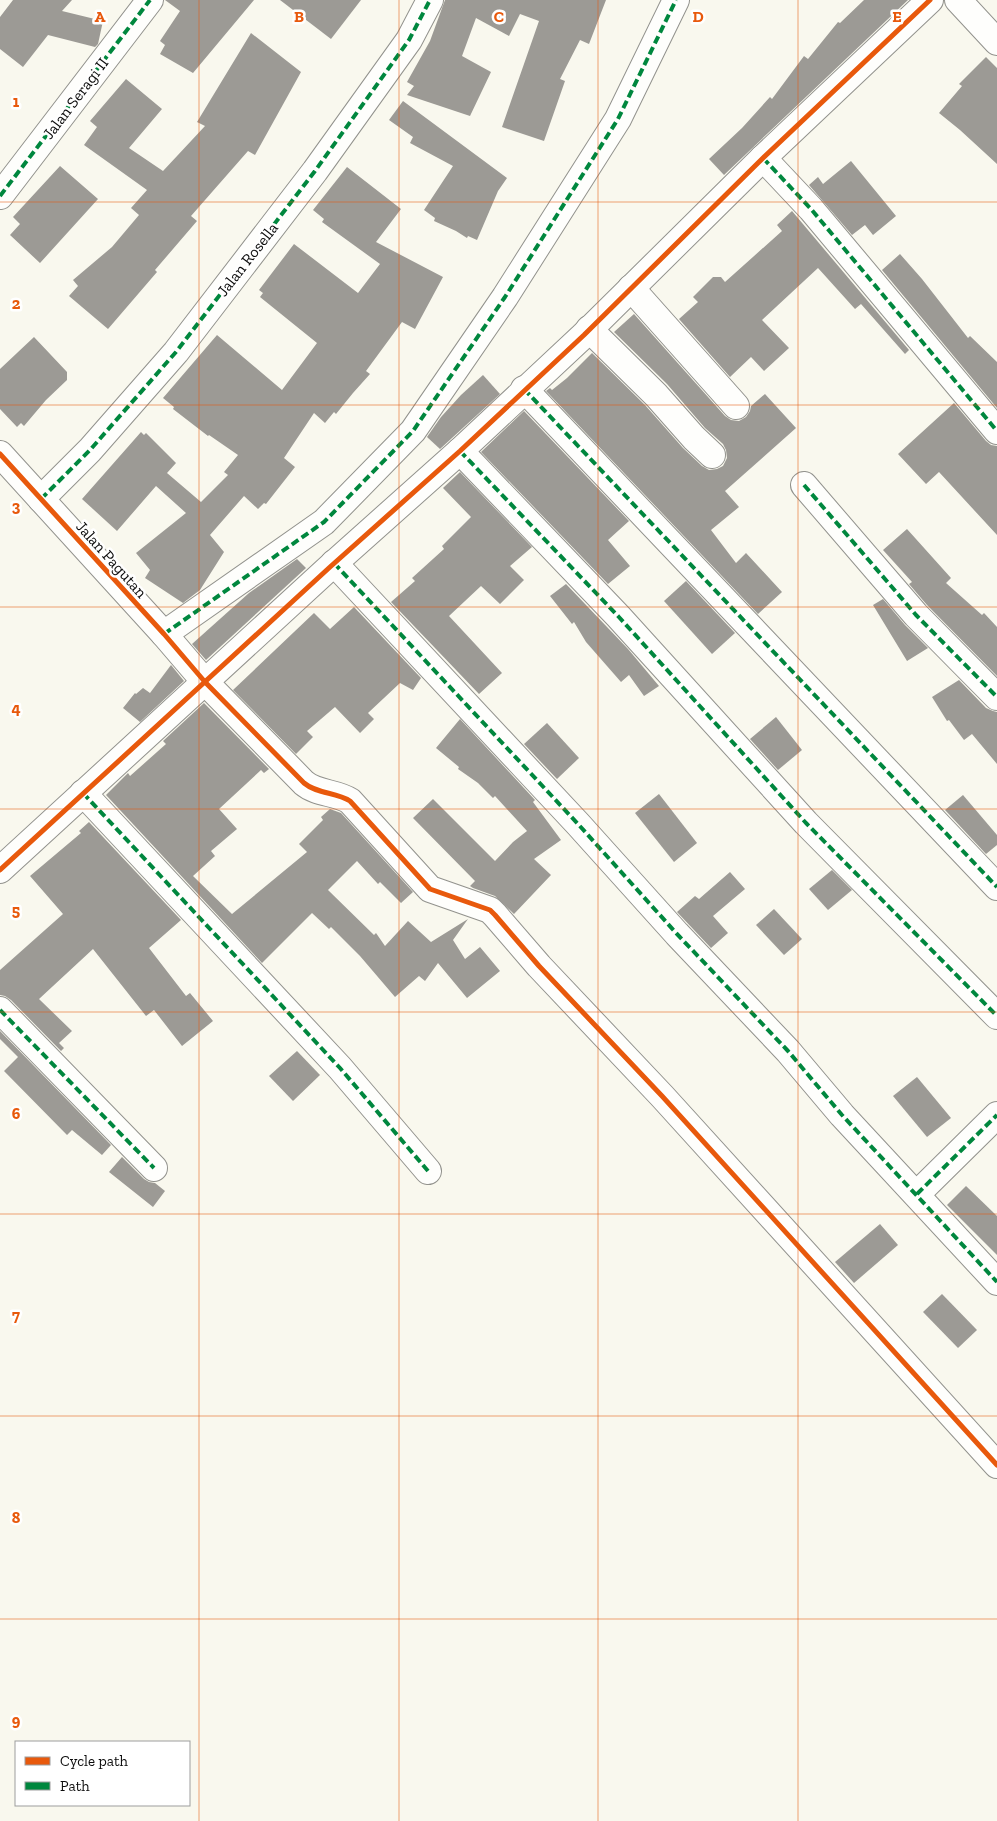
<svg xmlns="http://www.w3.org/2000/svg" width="997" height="1821" viewBox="0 0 997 1821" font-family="'Zilla Slab',serif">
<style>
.building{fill:#9c9a95}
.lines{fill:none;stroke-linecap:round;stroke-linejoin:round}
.minor-casing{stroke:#92928d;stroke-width:28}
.minor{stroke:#fefefc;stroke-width:26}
.quiet{stroke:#00873e;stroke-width:4;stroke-dasharray:8 4;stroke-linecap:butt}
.cycleway-casing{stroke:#fff;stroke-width:8}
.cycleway{stroke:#e8590c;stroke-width:5}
.grid{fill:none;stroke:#e8590c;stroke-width:1;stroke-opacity:0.55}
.labels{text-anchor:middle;stroke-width:5;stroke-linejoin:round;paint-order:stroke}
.street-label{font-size:16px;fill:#0b0b0b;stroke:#fff}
.grid-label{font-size:16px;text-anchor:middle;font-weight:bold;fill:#e8590c;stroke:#fff;stroke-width:5;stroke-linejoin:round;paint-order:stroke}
</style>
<rect width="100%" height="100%" fill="#f9f8ee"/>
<!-- building -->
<g class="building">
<path d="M 13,0 L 72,0 L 62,11 L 103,21 L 98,44 L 95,47 L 48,35 L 23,67 L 0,49 L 0,17 Z"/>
<path d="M 165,0 L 254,0 L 193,73 L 160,54 L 165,45 L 160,41 L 180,11 Z"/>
<path d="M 280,0 L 361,0 L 331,39 Z"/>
<path d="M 445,0 L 606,0 L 589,44 L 580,40 L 560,79 L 565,81 L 544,141 L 502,127 L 539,21 L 520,14 L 509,36 L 476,18 L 462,56 L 491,72 L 470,116 L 407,95 L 414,86 L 407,82 L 430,41 Z"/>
<path d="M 864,0 L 908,0 L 724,175 L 709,159 L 742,128 L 770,97 L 772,99 L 804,56 L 808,59 L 838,22 L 840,23 Z"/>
<path d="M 251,33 L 301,72 L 255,155 L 248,151 L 191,216 L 197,221 L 155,270 L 157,272 L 108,329 L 69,296 L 78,286 L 73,280 L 112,247 L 139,215 L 131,208 L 147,190 L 84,145 L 97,127 L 90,121 L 126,79 L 162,109 L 129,148 L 163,171 L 205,126 L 197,122 Z"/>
<path d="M 986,57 L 997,68 L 997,164 L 960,130 L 939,113 L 962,86 L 959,84 Z"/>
<path d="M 403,101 L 507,178 L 498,191 L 477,240 L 468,236 L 467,238 L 456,231 L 434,221 L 435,218 L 424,210 L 453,166 L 410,143 L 413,137 L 389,120 Z"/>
<path d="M 851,161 L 896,216 L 873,235 L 865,225 L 852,235 L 809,185 L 818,177 L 823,184 Z"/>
<path d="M 60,166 L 98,199 L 40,263 L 10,235 L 20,224 L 13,217 Z"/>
<path d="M 347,167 L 401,209 L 376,242 L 443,277 L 415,329 L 402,322 L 366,371 L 370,374 L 353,393 L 336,414 L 334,412 L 325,423 L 314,413 L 284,458 L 295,467 L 266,504 L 264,503 L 258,509 L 244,496 L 210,535 L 224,552 L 200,590 L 183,603 L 145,578 L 150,570 L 136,553 L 186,513 L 156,486 L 117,531 L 82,499 L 141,432 L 144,435 L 146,433 L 176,463 L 167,473 L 201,502 L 228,475 L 224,472 L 238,455 L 209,435 L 208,436 L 173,409 L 174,407 L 163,398 L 217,335 L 282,390 L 317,343 L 260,297 L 263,293 L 259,290 L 294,244 L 358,293 L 380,264 L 322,222 L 324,219 L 313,210 Z"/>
<path d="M 792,211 L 909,350 L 905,354 L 861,304 L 855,309 L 818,268 L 762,320 L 789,348 L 764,371 L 751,357 L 730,377 L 679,319 L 698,302 L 693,297 L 713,277 L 721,277 L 725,282 L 782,231 L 777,225 Z"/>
<path d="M 900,254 L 922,279 L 968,338 L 970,336 L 997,362 L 997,408 L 882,270 Z"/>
<path d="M 634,314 L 725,416 L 731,420 L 739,421 L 746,417 L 750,411 L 751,406 L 765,394 L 796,428 L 725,491 L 739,507 L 711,530 L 736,563 L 746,553 L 782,592 L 758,614 L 546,391 L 550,388 L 552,390 L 567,378 L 592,353 L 645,405 L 683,448 L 702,466 L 709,470 L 717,469 L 723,466 L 727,458 L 726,450 L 723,444 L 705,428 L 667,384 L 614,332 Z"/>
<path d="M 34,337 L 67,372 L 67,380 L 46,400 L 24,426 L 21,423 L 17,427 L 0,409 L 0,369 Z"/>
<path d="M 483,375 L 500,394 L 440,449 L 427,437 L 441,417 L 461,395 Z"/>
<path d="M 954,403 L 986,441 L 991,445 L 997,446 L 997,535 L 939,472 L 926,484 L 898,454 Z"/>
<path d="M 524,411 L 629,521 L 608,540 L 630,566 L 608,584 L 481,452 Z"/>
<path d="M 460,472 L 532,547 L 510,566 L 524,580 L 500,604 L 481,586 L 449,616 L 502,673 L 479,694 L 391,602 L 415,581 L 412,578 L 444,549 L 442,546 L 471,517 L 443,488 Z"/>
<path d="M 907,529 L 951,578 L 946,583 L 982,615 L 984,613 L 997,627 L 997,676 L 927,605 L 909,584 L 912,582 L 883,550 Z"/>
<path d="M 297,559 L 306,568 L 206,660 L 192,644 L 249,593 Z"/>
<path d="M 686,581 L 735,633 L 712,654 L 664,601 Z"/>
<path d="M 566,584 L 628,649 L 659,686 L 644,696 L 629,675 L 621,682 L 586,642 L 574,622 L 572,624 L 550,596 Z"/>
<path d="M 883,599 L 905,625 L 928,648 L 907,661 L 873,605 Z"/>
<path d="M 354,607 L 421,678 L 413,690 L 400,683 L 368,713 L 374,719 L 360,733 L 335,707 L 307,731 L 313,737 L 296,754 L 233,690 L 314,613 L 330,629 Z"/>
<path d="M 171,665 L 184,681 L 140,722 L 123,708 L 135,693 L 136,694 L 143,688 L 150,693 Z"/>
<path d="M 959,680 L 986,708 L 993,711 L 997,712 L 997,764 L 972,734 L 964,740 L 949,720 L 947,721 L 932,697 Z"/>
<path d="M 204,703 L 269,769 L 264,773 L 261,770 L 219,809 L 237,829 L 211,851 L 215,856 L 193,876 L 232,914 L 307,852 L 299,844 L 323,820 L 321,817 L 330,809 L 341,813 L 413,892 L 401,903 L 380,882 L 378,884 L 357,861 L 328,890 L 374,935 L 376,933 L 385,946 L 408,921 L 431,942 L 468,919 L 453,940 L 465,959 L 480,947 L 500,971 L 467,998 L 438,963 L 425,981 L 419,976 L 395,997 L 360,956 L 331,927 L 329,929 L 312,913 L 262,963 L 106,795 L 128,773 L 130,776 L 166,744 L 163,741 Z"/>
<path d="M 776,717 L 802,750 L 778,770 L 750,739 Z"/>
<path d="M 460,719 L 535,800 L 533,802 L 561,840 L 534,859 L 551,875 L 514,914 L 495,896 L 473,888 L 470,886 L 475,881 L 413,818 L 433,799 L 495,861 L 513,842 L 527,831 L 495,796 L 493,798 L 478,783 L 458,769 L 459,767 L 436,748 Z"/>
<path d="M 547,723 L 579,758 L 557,779 L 524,744 Z"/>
<path d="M 659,794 L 697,843 L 674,862 L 635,813 Z"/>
<path d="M 963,795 L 997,835 L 997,845 L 986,854 L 945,810 Z"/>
<path d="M 89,822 L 181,920 L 149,948 L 186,996 L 190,993 L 213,1021 L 182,1046 L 154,1010 L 146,1016 L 93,949 L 39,999 L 72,1031 L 59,1043 L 64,1048 L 61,1051 L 11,1000 L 5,996 L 0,995 L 0,970 L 63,914 L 30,876 L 81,833 L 79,831 Z"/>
<path d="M 832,870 L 852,890 L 828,910 L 809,889 Z"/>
<path d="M 730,872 L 745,889 L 713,916 L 728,933 L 711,948 L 677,912 L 695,896 L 699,899 Z"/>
<path d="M 774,909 L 802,939 L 784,955 L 756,925 Z"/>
<path d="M 0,1031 L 111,1145 L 102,1155 L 72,1130 L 67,1135 L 4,1071 L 18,1057 L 0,1039 Z"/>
<path d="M 297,1051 L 320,1075 L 293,1101 L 269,1076 Z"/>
<path d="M 917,1077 L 951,1118 L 927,1137 L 893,1096 Z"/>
<path d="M 122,1157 L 144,1179 L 149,1182 L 155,1183 L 165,1191 L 153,1207 L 109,1172 Z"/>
<path d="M 966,1186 L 997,1216 L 997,1255 L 947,1205 Z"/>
<path d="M 880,1224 L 898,1245 L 854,1283 L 835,1262 Z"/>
<path d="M 942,1294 L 977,1330 L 958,1348 L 923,1312 Z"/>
</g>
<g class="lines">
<!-- minor casing -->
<g class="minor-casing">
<g id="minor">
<path d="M 958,0 L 997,42"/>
<path d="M 763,158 L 811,209 L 997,431"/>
<path d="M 0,196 L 150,0"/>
<path d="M 631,288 L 736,406"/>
<path d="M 589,329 L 656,395 L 694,438 L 712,455"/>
<path d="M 524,389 L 997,887"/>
<path d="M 460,451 L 618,616 L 806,823 L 997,1016"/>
<path d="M 0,454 L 164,634 L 205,682 L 304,783 C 317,794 336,792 350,801 L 430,889 L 490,910 L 495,915 L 539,966 L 662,1096 L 997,1465"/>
<path d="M 804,485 L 916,615 L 997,697"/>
<path d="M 41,499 L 90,450 L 176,352 L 315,171 L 409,40 L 430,0"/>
<path d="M 334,563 L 578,824 L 677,934 L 788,1051 L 842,1115 L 997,1282"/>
<path d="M 164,634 L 324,522 L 413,431 L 505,297 L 618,119 L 676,0"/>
<path d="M 83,793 L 340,1068 L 428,1171"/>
<path d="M 0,870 L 330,567 L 460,451 L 584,335 L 763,158 L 930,0"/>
<path d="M 0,1010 L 154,1168"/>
<path d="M 917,1194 L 997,1115"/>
</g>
</g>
<!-- minor -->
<use href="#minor" class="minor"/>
<!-- quiet -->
<g class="quiet">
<path d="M 763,158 L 811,209 L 997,431"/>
<path d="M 0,196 L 150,0"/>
<path d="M 524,389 L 997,887"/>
<path d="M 460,451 L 618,616 L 806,823 L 997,1016"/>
<path d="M 804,485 L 916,615 L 997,697"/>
<path d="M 41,499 L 90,450 L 176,352 L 315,171 L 409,40 L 430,0"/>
<path d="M 334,563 L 578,824 L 677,934 L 788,1051 L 842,1115 L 997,1282"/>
<path d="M 164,634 L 324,522 L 413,431 L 505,297 L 618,119 L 676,0"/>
<path d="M 83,793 L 340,1068 L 428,1171"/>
<path d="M 0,1010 L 154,1168"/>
<path d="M 917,1194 L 997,1115"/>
</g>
<!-- cycleway casing -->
<g class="cycleway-casing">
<g id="cycleway">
<path d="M 0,454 L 164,634 L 205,682 L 304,783 C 317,794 336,792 350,801 L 430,889 L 490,910 L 495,915 L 539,966 L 662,1096 L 997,1465"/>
<path d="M 0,870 L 330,567 L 460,451 L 584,335 L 763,158 L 930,0"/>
</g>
</g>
<!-- cycleway -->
<use href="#cycleway" class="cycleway"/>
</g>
<!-- grid -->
<path class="grid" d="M 199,0 L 199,1821M 399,0 L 399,1821M 598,0 L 598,1821M 798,0 L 798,1821M 0,202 L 997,202M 0,405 L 997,405M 0,607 L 997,607M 0,809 L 997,809M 0,1012 L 997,1012M 0,1214 L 997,1214M 0,1416 L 997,1416M 0,1619 L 997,1619"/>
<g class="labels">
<!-- street labels -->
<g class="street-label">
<text transform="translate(75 98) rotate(-53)" y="6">Jalan Seragi II</text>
<text transform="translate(247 259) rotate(-52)" y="6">Jalan Rosella</text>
<text transform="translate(112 559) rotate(48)" y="6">Jalan Pagutan</text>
</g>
</g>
<g class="grid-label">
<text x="100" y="22">A</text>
<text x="299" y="22">B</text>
<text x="499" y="22">C</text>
<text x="698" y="22">D</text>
<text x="897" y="22">E</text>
<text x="16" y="107">1</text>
<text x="16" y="309">2</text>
<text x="16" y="512">3</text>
<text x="16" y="714">4</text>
<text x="16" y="916">5</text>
<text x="16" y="1119">6</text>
<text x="16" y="1321">7</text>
<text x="16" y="1523">8</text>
<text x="16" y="1726">9</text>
</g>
<!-- legend -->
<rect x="15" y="1741" width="175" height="65" fill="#ffffff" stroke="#9d9d9d"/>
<rect x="25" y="1757" width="25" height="8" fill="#e8590c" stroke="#9d9d9d"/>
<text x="60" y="1766" font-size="15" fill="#0b0b0b">Cycle path</text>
<rect x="25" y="1782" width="25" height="8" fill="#00873e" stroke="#9d9d9d"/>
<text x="60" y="1791" font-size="15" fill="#0b0b0b">Path</text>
</svg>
